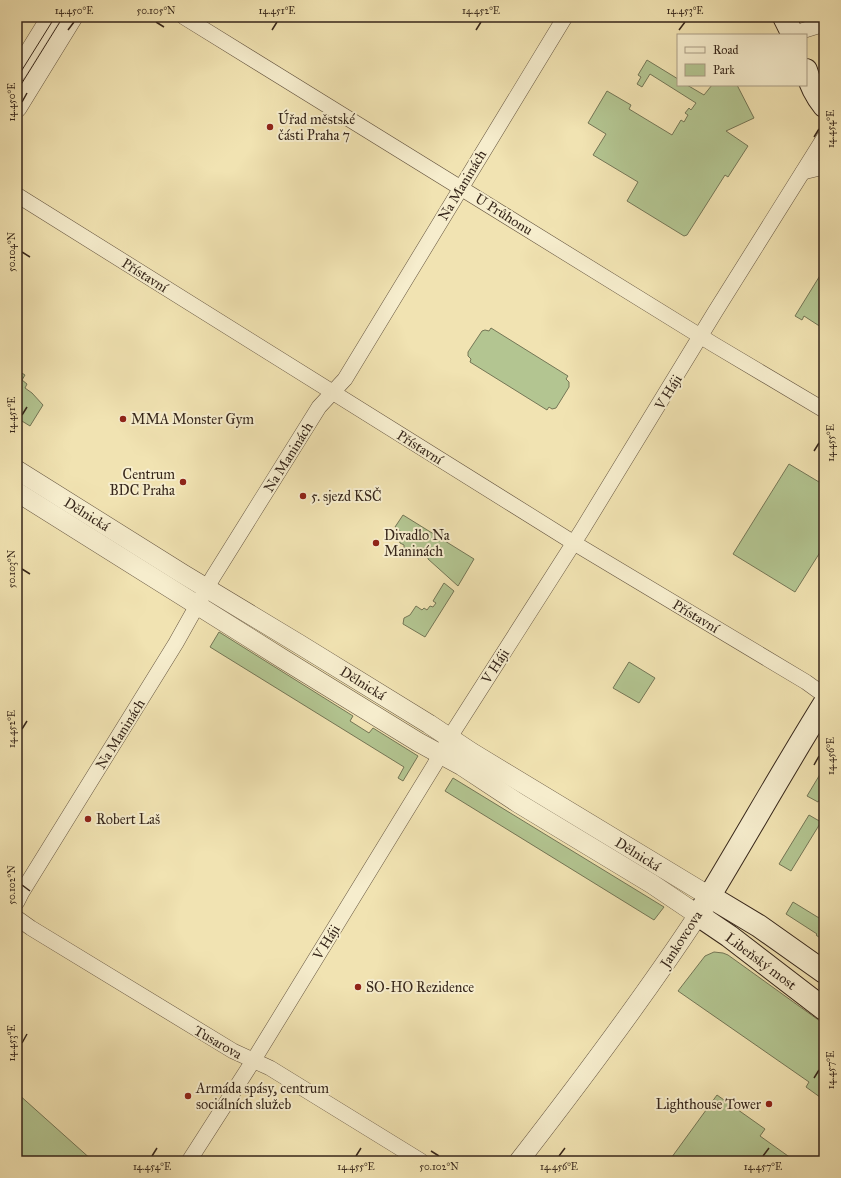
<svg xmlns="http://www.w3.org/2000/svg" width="841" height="1178" viewBox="0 0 841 1178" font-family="'IM FELL Great Primer',serif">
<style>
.green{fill:#b3c591;stroke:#747656}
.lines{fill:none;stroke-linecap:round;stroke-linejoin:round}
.minor-casing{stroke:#655540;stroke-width:16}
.tertiary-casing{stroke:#655540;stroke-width:20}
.secondary-casing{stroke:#36261a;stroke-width:24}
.minor{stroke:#f6edcd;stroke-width:15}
.tertiary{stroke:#f6edcd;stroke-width:19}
.secondary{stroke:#f6edcd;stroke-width:22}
.tram{stroke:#36261a;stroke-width:1}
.ticks{fill:none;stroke:#36261a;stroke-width:1.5}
.poi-dot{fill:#8f2418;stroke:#f6edcd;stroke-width:1.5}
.labels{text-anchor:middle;stroke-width:4;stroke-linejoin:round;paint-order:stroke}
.poi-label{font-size:14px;fill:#36261a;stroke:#f6edcd;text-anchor:start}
.street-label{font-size:14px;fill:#36261a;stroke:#f6edcd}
.neatline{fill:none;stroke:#36261a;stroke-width:1.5}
.ticks-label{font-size:10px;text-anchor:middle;fill:#36261a}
</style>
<rect width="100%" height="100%" fill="#f1e3b2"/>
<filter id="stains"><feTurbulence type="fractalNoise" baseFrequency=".005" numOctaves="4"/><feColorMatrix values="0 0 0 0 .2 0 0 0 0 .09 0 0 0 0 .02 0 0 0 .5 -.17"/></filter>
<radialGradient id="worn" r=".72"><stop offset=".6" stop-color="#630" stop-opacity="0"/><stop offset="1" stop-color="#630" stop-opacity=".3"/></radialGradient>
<!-- green -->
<g class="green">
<path d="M 647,60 L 678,79 L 678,85 L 687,85 L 704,95 L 712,85 L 737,85 L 754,118 L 726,131 L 748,146 L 728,177 L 725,175 L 687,235 L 684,236 L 627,201 L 638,182 L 593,155 L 606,134 L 588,123 L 607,91 L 631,105 L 629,109 L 672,135 L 681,120 L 684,122 L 688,115 L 685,113 L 689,108 L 691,110 L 696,103 L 650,74 L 642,87 L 637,84 L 641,77 L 638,75 Z"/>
<path d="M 824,269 L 824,329 L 804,316 L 802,320 L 795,316 Z"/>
<path d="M 491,328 L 568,376 L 566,379 L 569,382 L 569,387 L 556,408 L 552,409 L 549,407 L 547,410 L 470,362 L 471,359 L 468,356 L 468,352 L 482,331 L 485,330 L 489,331 Z"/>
<path d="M 17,370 L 25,375 L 22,380 L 27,384 L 25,388 L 32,393 L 43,405 L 30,426 L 17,418 Z"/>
<path d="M 789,464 L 824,485 L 824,546 L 795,592 L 733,554 Z"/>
<path d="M 403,515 L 474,559 L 458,586 L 428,559 L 428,554 L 423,557 L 420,555 L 417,556 L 414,555 L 412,549 L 407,550 L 404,548 L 404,545 L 400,543 L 397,535 L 400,530 L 395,527 Z"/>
<path d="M 444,583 L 454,591 L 425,637 L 403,624 L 404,618 L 410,615 L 416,606 L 422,610 L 424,608 L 427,610 L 430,606 L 433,607 L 436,603 L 433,601 Z"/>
<path d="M 219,632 L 353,716 L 350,721 L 369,733 L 373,728 L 418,756 L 403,781 L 398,778 L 404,767 L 210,647 Z"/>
<path d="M 629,662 L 655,678 L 639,703 L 613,688 Z"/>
<path d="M 822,771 L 824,773 L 824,792 L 818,802 L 807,796 Z"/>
<path d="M 453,778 L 664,907 L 654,920 L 445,791 Z"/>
<path d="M 809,815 L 821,822 L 791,871 L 779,864 Z"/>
<path d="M 793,902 L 824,921 L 824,941 L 816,935 L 817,934 L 786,914 Z"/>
<path d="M 714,952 L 723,953 L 728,955 L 824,1024 L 824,1100 L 806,1087 L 809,1082 L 678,991 L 705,956 Z"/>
<path d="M 17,1093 L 93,1161 L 17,1161 Z"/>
<path d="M 717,1095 L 765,1129 L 760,1136 L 795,1161 L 669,1161 Z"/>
</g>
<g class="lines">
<!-- minor casing -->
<g class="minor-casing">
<g id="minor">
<path d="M 184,17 L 713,344 L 824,410"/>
<path d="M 792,34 L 824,24"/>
<path d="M 803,172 L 824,167"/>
<path d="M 17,195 L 574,543 L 806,682 L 824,695"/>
<path d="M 17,902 L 22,892 L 176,643 L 213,577 L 319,407 L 345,379 L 565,17"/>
<path d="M 17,918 L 31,928 L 233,1051 L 270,1068 L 421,1161"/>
<path d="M 189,1161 L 253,1061 L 435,764 L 455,729 L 582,530 L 715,312 L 824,138"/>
</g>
</g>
<!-- tertiary casing -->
<g class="tertiary-casing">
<g id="tertiary">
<path d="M 17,72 L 51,17"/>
<path d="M 17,108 L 73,17"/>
<path d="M 17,470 L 183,574 L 299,644 L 429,724 L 471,752 L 709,896"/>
<path d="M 17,492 L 283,659 L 418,742 L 462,766 L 518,803 L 652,884 L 698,915 C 642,1000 581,1081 519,1161"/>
</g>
</g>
<!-- secondary casing -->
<g class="secondary-casing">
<g id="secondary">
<path d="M 784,17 L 793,35"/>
<path d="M 806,70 C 810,84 815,95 824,106"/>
<path d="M 824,704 C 781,773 741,845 698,915 L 729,936 L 824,1009"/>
<path d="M 709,896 L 759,926 L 824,972"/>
</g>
</g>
<!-- minor -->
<use href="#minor" class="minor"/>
<!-- tertiary -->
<use href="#tertiary" class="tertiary"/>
<!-- secondary -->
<use href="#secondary" class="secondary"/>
<!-- tram -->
<g class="tram">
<path d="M 17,78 L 55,17"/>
<path d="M 17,91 L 63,17"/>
</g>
</g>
<!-- ticks -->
<path class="ticks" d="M 156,22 L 164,27M 68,30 L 74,22M 272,30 L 277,22M 476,30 L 481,22M 679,30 L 685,22M 22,102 L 27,93M 814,137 L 819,129M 22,252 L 30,257M 22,415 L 27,407M 814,451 L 819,443M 22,569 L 30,574M 22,729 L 27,721M 814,765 L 819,756M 22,885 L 30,891M 22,1043 L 27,1034M 814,1078 L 819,1070M 431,1151 L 439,1156M 152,1156 L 157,1148M 356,1156 L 361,1148M 559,1156 L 565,1148M 763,1156 L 769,1148"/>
<!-- markers -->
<g class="poi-dot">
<circle cx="270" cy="127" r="4"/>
<circle cx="123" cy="419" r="4"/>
<circle cx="183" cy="482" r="4"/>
<circle cx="303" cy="496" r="4"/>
<circle cx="376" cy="543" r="4"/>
<circle cx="88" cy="819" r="4"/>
<circle cx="358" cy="987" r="4"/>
<circle cx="188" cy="1096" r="4"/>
<circle cx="769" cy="1104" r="4"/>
</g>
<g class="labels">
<!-- poi labels -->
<g class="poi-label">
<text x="278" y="124">Úřad městské<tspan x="278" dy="16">části Praha 7</tspan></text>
<text x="131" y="424">MMA Monster Gym</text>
<text x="175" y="479" text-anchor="end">Centrum<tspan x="175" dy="16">BDC Praha</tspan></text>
<text x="311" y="501">5. sjezd KSČ</text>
<text x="384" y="540">Divadlo Na<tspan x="384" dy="16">Maninách</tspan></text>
<text x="96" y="824">Robert Laš</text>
<text x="366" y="992">SO-HO Rezidence</text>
<text x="196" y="1093">Armáda spásy, centrum<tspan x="196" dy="16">sociálních služeb</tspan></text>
<text x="761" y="1109" text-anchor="end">Lighthouse Tower</text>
</g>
<!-- street labels -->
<g class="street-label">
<text transform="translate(462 185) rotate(-59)" y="5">Na Maninách</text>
<text transform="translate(504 214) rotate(32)" y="5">U Průhonu</text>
<text transform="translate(145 275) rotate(32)" y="5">Přístavní</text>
<text transform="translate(668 392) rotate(-58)" y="5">V Háji</text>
<text transform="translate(420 447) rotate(32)" y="5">Přístavní</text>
<text transform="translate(288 457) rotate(-58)" y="5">Na Maninách</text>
<text transform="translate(87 514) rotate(32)" y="5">Dělnická</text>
<text transform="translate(696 616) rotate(31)" y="5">Přístavní</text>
<text transform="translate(495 666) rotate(-57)" y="5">V Háji</text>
<text transform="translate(363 683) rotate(32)" y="5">Dělnická</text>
<text transform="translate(120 734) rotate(-58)" y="5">Na Maninách</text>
<text transform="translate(638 854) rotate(32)" y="5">Dělnická</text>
<text transform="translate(681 939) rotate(-57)" y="5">Jankovcova</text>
<text transform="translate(326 942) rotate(-58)" y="5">V Háji</text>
<text transform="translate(761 961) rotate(37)" y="5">Libeňský most</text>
<text transform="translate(218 1042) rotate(30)" y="5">Tusarova</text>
</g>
</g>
<!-- margin -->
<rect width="841" height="1178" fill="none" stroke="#f1e3b2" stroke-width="44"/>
<!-- legend -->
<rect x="677" y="34" width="130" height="52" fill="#f6edcd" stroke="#a99d85"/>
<rect x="685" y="47" width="20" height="6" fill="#f6edcd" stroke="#a99d85"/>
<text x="713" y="54" font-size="12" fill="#36261a">Road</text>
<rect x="685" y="64" width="20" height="12" fill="#b3c591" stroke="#a99d85"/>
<text x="713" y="74" font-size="12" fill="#36261a">Park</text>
<rect x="22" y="22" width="797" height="1134" class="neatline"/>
<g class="ticks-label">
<text x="74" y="14">14.450°E</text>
<text x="156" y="14">50.105°N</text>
<text x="277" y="14">14.451°E</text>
<text x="481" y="14">14.452°E</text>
<text x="685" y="14">14.453°E</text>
<text transform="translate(11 102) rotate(-90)" y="4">14.450°E</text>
<text transform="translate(830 129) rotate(-90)" y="4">14.454°E</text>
<text transform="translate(11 252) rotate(-90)" y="4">50.104°N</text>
<text transform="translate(11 415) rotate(-90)" y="4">14.451°E</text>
<text transform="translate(830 443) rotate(-90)" y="4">14.455°E</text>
<text transform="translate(11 569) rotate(-90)" y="4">50.103°N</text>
<text transform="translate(11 729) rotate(-90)" y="4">14.452°E</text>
<text transform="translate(830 756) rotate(-90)" y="4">14.456°E</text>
<text transform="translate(11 885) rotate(-90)" y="4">50.102°N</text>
<text transform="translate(11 1043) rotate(-90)" y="4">14.453°E</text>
<text transform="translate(830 1070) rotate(-90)" y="4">14.457°E</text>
<text x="152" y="1170">14.454°E</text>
<text x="356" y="1170">14.455°E</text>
<text x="439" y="1170">50.102°N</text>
<text x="559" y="1170">14.456°E</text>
<text x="763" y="1170">14.457°E</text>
</g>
<rect width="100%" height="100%" filter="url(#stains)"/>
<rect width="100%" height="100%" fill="url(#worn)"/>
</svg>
